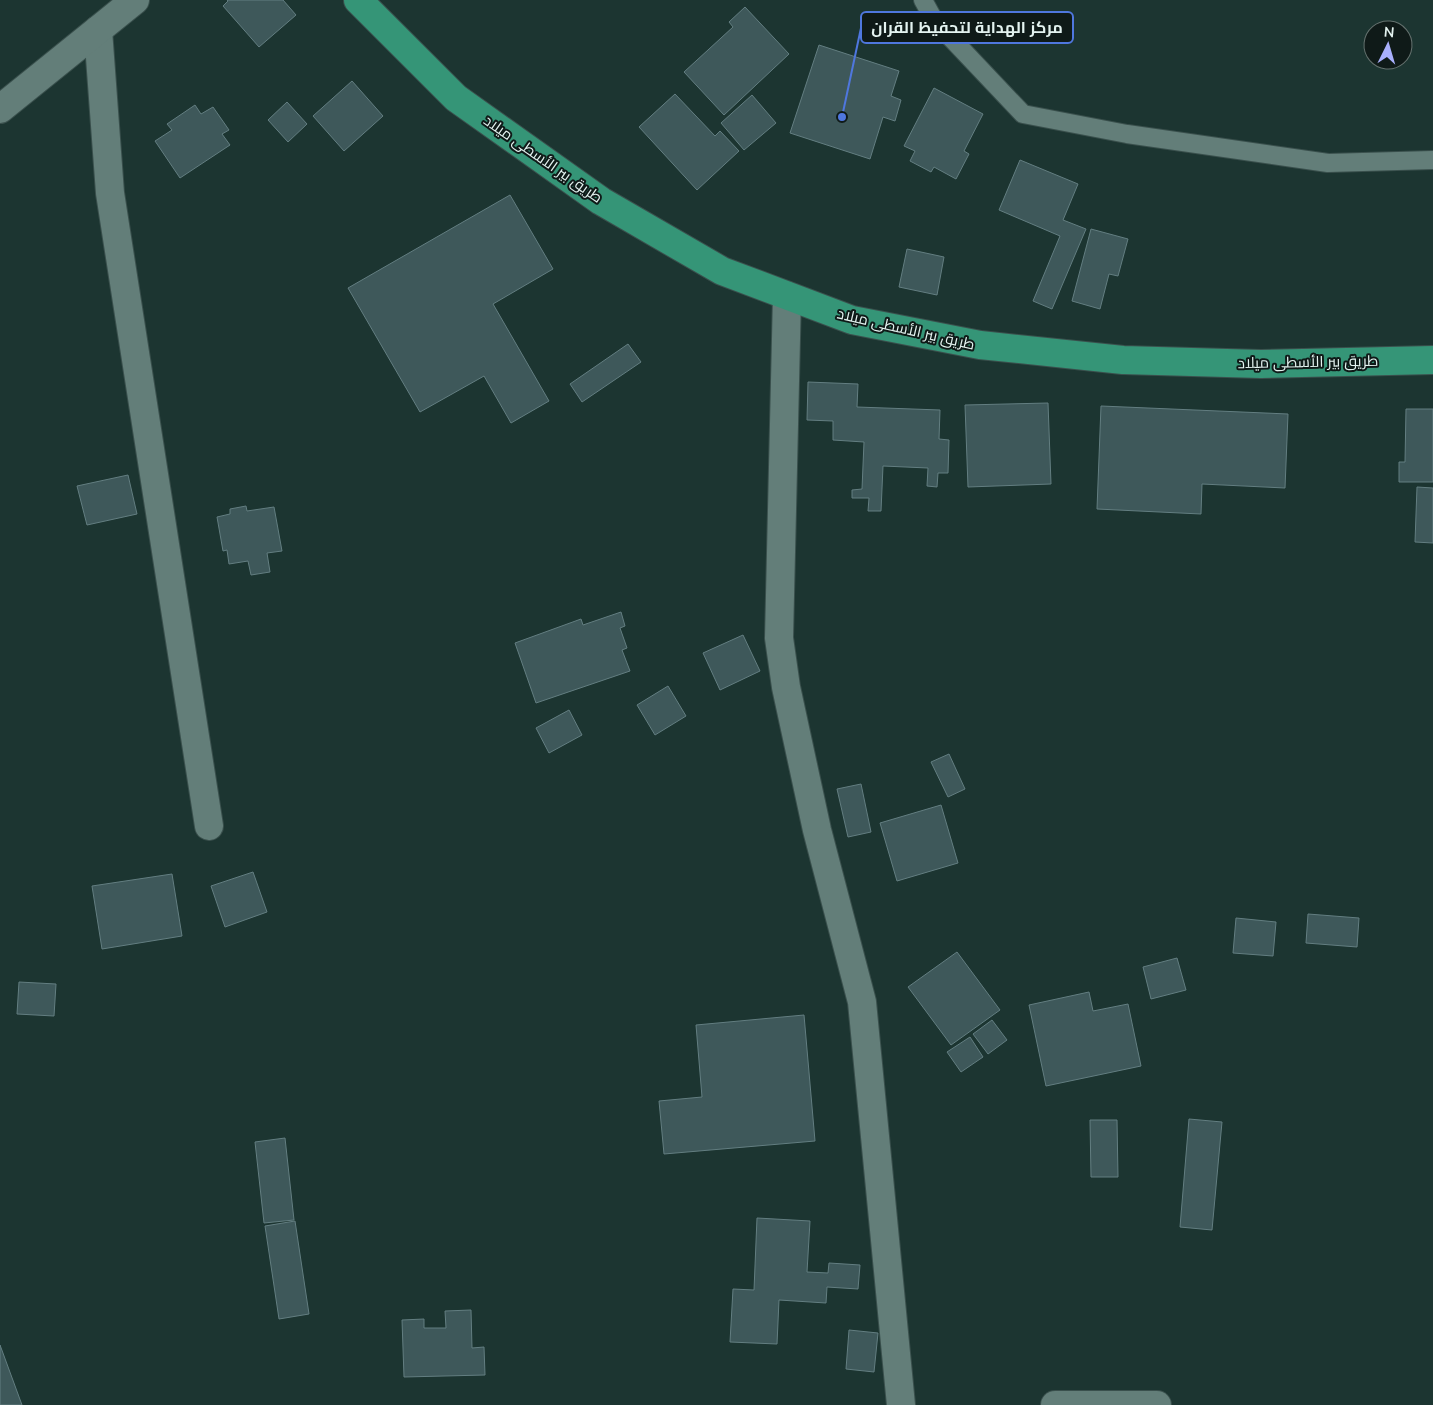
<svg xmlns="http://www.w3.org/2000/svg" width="1433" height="1405" viewBox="0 0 1433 1405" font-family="'Nunito Sans',Cairo,sans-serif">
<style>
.building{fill:#3e585a;stroke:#637e81}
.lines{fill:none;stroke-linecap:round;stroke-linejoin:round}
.service-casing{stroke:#3a504d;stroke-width:20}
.minor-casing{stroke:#3a504d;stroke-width:30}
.primary-casing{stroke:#3a504d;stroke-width:30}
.service{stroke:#637e79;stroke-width:18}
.minor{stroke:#637e79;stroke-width:28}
.primary{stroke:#359577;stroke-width:28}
.labels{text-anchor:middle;stroke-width:4;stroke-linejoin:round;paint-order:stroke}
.street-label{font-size:15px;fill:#e4f3f0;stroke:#0f1a18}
.leader{fill:none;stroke:#4f77de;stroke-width:2}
.callout-dot{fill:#4f77de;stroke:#0f1a18;stroke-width:2}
.callout{fill:#0f1a18;stroke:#4f77de;stroke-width:2}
.callout-label{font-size:16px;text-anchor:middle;font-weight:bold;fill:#e4f3f0}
</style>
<rect width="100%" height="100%" fill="#1c3531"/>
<!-- building -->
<g class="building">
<path d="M 227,0 L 283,0 L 296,15 L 259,47 L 223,6 L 228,1 Z"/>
<path d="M 745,7 L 789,54 L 724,115 L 684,72 L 733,27 L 729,22 Z"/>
<path d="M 819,45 L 899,71 L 891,96 L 901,100 L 895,121 L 883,117 L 870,159 L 790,133 Z"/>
<path d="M 352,81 L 383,116 L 344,151 L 313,116 Z"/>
<path d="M 934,88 L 983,114 L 964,151 L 969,154 L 956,179 L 934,167 L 931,172 L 910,161 L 915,151 L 904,146 Z"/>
<path d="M 675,94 L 715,136 L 720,131 L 739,151 L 697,190 L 639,127 Z"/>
<path d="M 752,95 L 776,123 L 744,150 L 721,123 Z"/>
<path d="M 287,102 L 307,124 L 288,142 L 268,120 Z"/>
<path d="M 195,105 L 201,114 L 213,107 L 229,130 L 222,134 L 230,145 L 180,178 L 155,141 L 172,130 L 167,124 Z"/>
<path d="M 1020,160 L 1078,184 L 1063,220 L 1086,229 L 1052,309 L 1033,301 L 1060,236 L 999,210 Z"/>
<path d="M 510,195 L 553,269 L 493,304 L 549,401 L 511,423 L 484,376 L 420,412 L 348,288 Z"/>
<path d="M 1091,229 L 1128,239 L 1118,276 L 1109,274 L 1100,309 L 1072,301 Z"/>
<path d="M 907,249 L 944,257 L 937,295 L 899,287 Z"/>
<path d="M 628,344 L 641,362 L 582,402 L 570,384 Z"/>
<path d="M 808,382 L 858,384 L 857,407 L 940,410 L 939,439 L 949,440 L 948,473 L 938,473 L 937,487 L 927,486 L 928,468 L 883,466 L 881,511 L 868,511 L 869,498 L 852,498 L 852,490 L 862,489 L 864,442 L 833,440 L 833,421 L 807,420 Z"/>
<path d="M 1048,403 L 1051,484 L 968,487 L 965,405 Z"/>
<path d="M 1101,406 L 1288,414 L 1285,488 L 1202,484 L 1201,514 L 1097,509 Z"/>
<path d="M 1406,409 L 1433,409 L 1433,482 L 1399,482 L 1399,462 L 1405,462 Z"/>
<path d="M 128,475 L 137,514 L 87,525 L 77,486 Z"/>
<path d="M 1417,487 L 1433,488 L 1433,543 L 1415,542 Z"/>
<path d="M 246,506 L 247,511 L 274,507 L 282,551 L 267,553 L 270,572 L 251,575 L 248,561 L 229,564 L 227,550 L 223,551 L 217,517 L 230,514 L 230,509 Z"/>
<path d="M 621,612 L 625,626 L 620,628 L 627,648 L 622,650 L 630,671 L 536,703 L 515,643 L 581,619 L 583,625 Z"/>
<path d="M 743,635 L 760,671 L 720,690 L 703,653 Z"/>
<path d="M 668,686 L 686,716 L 655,735 L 637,705 Z"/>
<path d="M 569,710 L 582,735 L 549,753 L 536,728 Z"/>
<path d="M 949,754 L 965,789 L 948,797 L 931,762 Z"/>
<path d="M 861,784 L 871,832 L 848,837 L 837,789 Z"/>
<path d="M 941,805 L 958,863 L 897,881 L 880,823 Z"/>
<path d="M 253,872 L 267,912 L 225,927 L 211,886 Z"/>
<path d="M 172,874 L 182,936 L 102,949 L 92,886 Z"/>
<path d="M 1308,914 L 1359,918 L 1357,947 L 1306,943 Z"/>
<path d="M 1236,918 L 1276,922 L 1273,956 L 1233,953 Z"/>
<path d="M 957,952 L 1000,1010 L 951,1045 L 908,987 Z"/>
<path d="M 1177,958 L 1186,990 L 1151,999 L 1143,967 Z"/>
<path d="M 19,982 L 56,984 L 54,1016 L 17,1014 Z"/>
<path d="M 1089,992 L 1093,1011 L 1128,1004 L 1141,1066 L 1046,1086 L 1029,1005 Z"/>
<path d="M 804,1015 L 815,1141 L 664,1154 L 659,1101 L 702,1097 L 696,1025 Z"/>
<path d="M 992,1020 L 1007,1040 L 988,1054 L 973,1034 Z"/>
<path d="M 970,1037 L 983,1057 L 961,1072 L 947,1052 Z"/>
<path d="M 1189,1119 L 1222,1122 L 1212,1230 L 1180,1227 Z"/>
<path d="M 1090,1120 L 1117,1120 L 1118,1177 L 1091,1177 Z"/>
<path d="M 285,1138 L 294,1220 L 264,1223 L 255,1142 Z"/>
<path d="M 757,1218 L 810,1221 L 807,1272 L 828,1273 L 829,1263 L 860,1265 L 858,1289 L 827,1287 L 826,1303 L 779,1300 L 777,1344 L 730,1342 L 733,1289 L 754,1290 Z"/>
<path d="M 295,1221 L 309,1314 L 279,1319 L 265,1226 Z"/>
<path d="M 471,1310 L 472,1348 L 484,1347 L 485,1375 L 404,1377 L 402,1320 L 424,1319 L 424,1328 L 446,1328 L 445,1311 Z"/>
<path d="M 849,1330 L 878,1333 L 874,1372 L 846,1369 Z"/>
<path d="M 0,1345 L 22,1405 L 0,1405 Z"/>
</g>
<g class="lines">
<!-- service casing -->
<g class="service-casing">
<path id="service" d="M 923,0 L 934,20 L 1023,114 L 1127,134 L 1328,163 L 1433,160"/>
</g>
<!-- minor casing -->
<g class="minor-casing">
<g id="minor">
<path d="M 98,30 L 110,193 L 209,826"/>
<path d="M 0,109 L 135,0"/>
<path d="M 787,296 L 779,638 L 786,687 L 817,830 L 862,1002 L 901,1405"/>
<path d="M 1055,1405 L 1157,1405"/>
</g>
</g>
<!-- primary casing -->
<g class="primary-casing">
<path id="primary" d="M 358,0 L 456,98 L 601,201 L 722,271 L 852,320 L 980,345 L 1123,360 L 1261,364 L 1433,360"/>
</g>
<!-- service -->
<use href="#service" class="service"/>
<!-- minor -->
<use href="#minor" class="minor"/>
<!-- primary -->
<use href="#primary" class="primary"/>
</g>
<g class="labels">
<!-- street labels -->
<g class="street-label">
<text transform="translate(543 159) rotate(35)" y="5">طريق بير الأسطى ميلاد</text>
<text transform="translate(906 329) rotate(13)" y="5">طريق بير الأسطى ميلاد</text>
<text transform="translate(1308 362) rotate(-1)" y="5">طريق بير الأسطى ميلاد</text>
</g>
</g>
<!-- callouts -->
<path class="leader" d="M842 117L861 28"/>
<circle class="callout-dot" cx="842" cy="117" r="5"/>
<rect class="callout" x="861" y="12" width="212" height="31" rx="5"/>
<g class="callout-label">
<text x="967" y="33">مركز الهداية لتحفيظ القران</text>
</g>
<!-- north arrow -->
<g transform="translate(1388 45) rotate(5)"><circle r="24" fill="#0f1a18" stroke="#64716e"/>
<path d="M0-4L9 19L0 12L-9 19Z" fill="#a9b0fc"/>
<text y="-8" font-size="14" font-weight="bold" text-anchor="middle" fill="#e4f3f0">N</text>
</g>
</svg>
